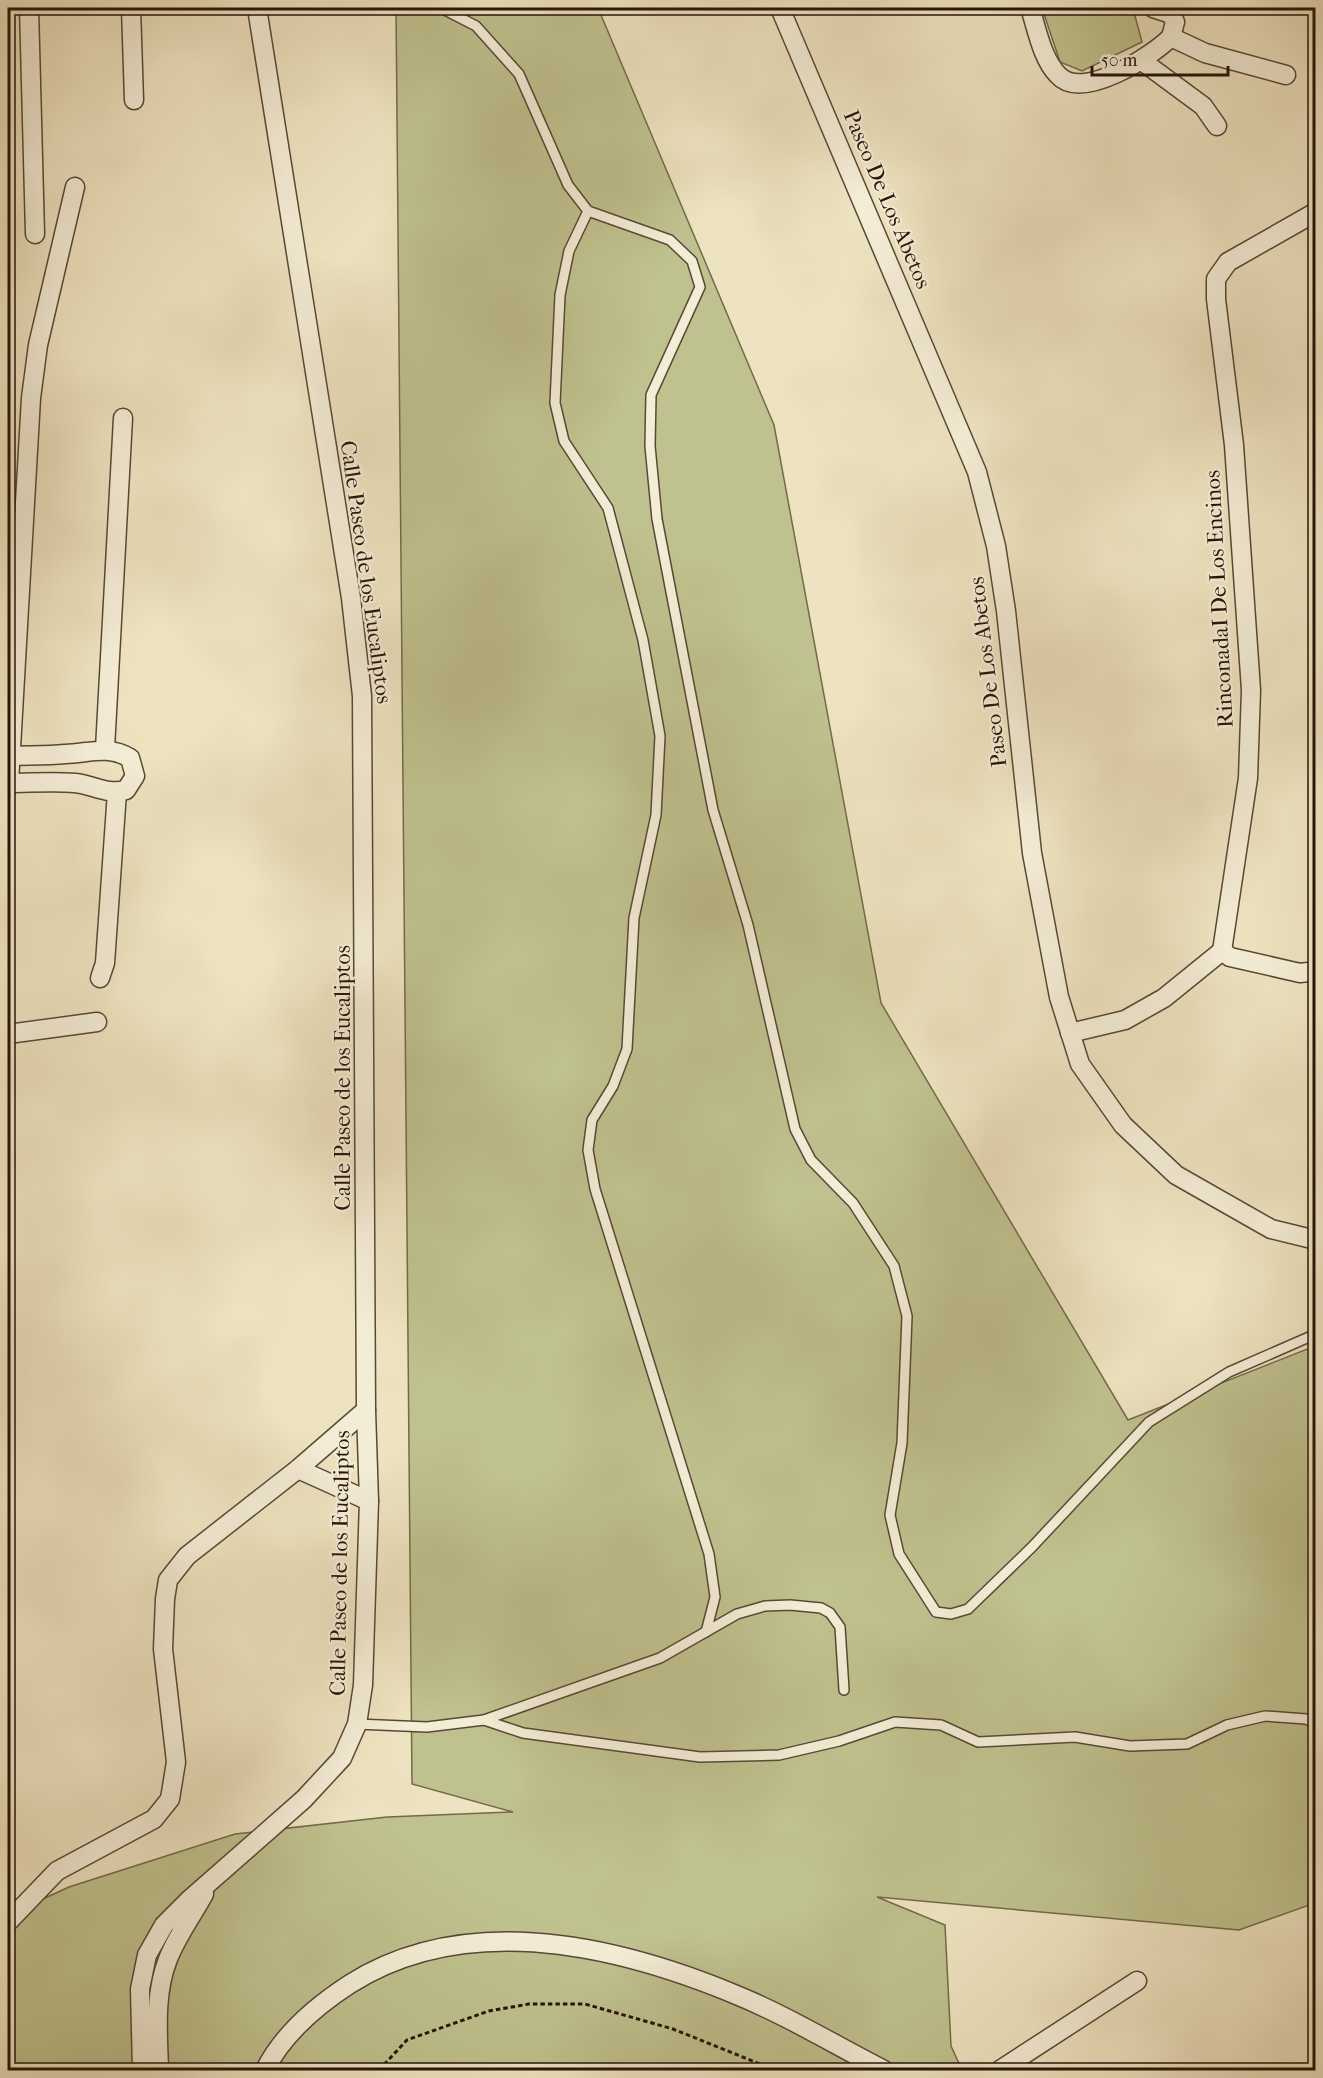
<svg xmlns="http://www.w3.org/2000/svg" width="1323" height="2078" viewBox="0 0 1323 2078" font-family="'IM FELL French Canon',serif">
<style>
.green{fill:#bfc18e;stroke:#736a4b;stroke-width:1.5}
.lines{fill:none;stroke-linecap:round;stroke-linejoin:round}
.lane-casing{stroke:#594836;stroke-width:12}
.street-casing{stroke:#594836;stroke-width:21}
.path{stroke:#271408;stroke-width:3;stroke-dasharray:4.5 3;stroke-linecap:butt}
.lane{stroke:#f4edd6;stroke-width:9}
.street{stroke:#f4edd6;stroke-width:18}
.labels{text-anchor:middle;stroke-width:4.5;stroke-linejoin:round;paint-order:stroke}
.street-label{font-size:22px;fill:#271408;stroke:#f4edd6}
</style>
<rect width="100%" height="100%" fill="#eee3c0"/>
<filter id="stains"><feTurbulence type="fractalNoise" baseFrequency=".00333" numOctaves="4"/><feColorMatrix values="0 0 0 0 .2 0 0 0 0 .09 0 0 0 0 .02 0 0 0 .5 -.17"/></filter>
<radialGradient id="worn" r=".72"><stop offset=".6" stop-color="#630" stop-opacity="0"/><stop offset="1" stop-color="#630" stop-opacity=".3"/></radialGradient>
<!-- green -->
<g class="green">
<path d="M 396,8 L 598,8 L 774,425 L 881,1003 L 1128,1420 L 1315,1346 L 1315,1903 L 1239,1930 L 877,1897 L 945,1925 L 951,2046 L 962,2070 L 8,2070 L 8,1915 L 69,1887 L 235,1834 L 387,1817 L 513,1812 L 412,1784 Z"/>
<path d="M 1042,8 L 1120,8 L 1135,16 L 1142,42 L 1082,71 L 1060,62 Z"/>
</g>
<g class="lines">
<!-- lane casing -->
<g class="lane-casing">
<g id="lane">
<path d="M 441,8 L 476,26 L 519,74 L 568,185 L 588,211 L 670,240 L 692,261 L 700,287 L 651,395 L 650,446 L 657,519 L 713,810 L 748,925 L 795,1129 L 811,1160 L 853,1203 L 894,1266 L 907,1316 L 902,1443 L 890,1515 L 899,1554 L 936,1612 L 951,1614 L 968,1609 L 1032,1547 L 1149,1422 L 1229,1372 L 1316,1334"/>
<path d="M 588,211 L 569,251 L 560,295 L 555,403 L 564,441 L 608,508 L 643,640 L 660,736 L 656,815 L 634,918 L 627,1049 L 613,1086 L 592,1120 L 588,1150 L 595,1189 L 709,1554 L 715,1597 L 706,1632"/>
<path d="M 484,1720 L 523,1733 L 700,1757 L 779,1755 L 839,1741 L 895,1722 L 941,1725 L 978,1742 L 1075,1737 L 1130,1746 L 1187,1744 L 1227,1725 L 1265,1716 L 1306,1719 L 1316,1724"/>
<path d="M 357,1724 L 427,1727 L 484,1720 L 660,1658 L 737,1614 L 765,1606 L 790,1605 L 821,1608 L 830,1613 L 840,1627 L 844,1690"/>
</g>
</g>
<!-- street casing -->
<g class="street-casing">
<g id="street">
<path d="M 29,8 L 35,234"/>
<path d="M 131,8 L 134,100"/>
<path d="M 780,8 L 977,472 L 996,546 L 1006,611 L 1032,853 L 1059,997 L 1080,1064 L 1123,1125 L 1176,1175 L 1271,1229 L 1316,1240"/>
<path d="M 1030,8 C 1037,29 1042,59 1058,75 C 1082,102 1152,56 1171,37"/>
<path d="M 1153,8 L 1171,14 L 1175,22 L 1171,37"/>
<path d="M 1171,37 L 1205,53 L 1286,75"/>
<path d="M 1142,61 L 1203,106 L 1217,126"/>
<path d="M 105,749 L 123,418"/>
<path d="M 8,756 C 27,755 46,756 65,754 C 90,753 108,745 130,758 L 135,776 L 126,790 C 107,795 94,785 75,783 C 53,781 30,783 8,783"/>
<path d="M 9,783 L 31,398 L 38,345 L 75,187"/>
<path d="M 1222,951 L 1248,778 L 1251,690 L 1234,445 L 1216,299 L 1216,279 L 1228,262 L 1316,212"/>
<path d="M 1222,951 L 1230,957 L 1300,973 L 1316,971"/>
<path d="M 100,978 L 105,963 L 117,792"/>
<path d="M 1070,1033 L 1125,1020 L 1164,998 L 1222,951"/>
<path d="M 8,1034 L 97,1022"/>
<path d="M 298,1469 L 369,1501"/>
<path d="M 8,1922 L 57,1871 L 154,1819 L 170,1799 L 176,1762 L 163,1649 L 165,1599 L 168,1580 L 187,1556 L 298,1469 L 366,1410"/>
<path d="M 142,2070 L 140,1989 L 147,1955 L 164,1925 L 189,1900 L 304,1799 L 342,1758 L 357,1724 L 363,1685 L 369,1501 L 366,1410 L 362,696 L 351,598 L 257,8"/>
<path d="M 159,2070 C 158,2034 154,1994 168,1959 C 177,1936 192,1916 204,1894"/>
<path d="M 265,2070 C 283,2034 316,2006 350,1984 C 466,1911 615,1945 734,1994 C 786,2015 835,2045 884,2070"/>
<path d="M 1000,2070 L 1137,1981"/>
</g>
</g>
<!-- path -->
<path class="path" d="M 379,2070 L 407,2040 L 489,2011 L 529,2004 L 585,2004 L 673,2029 L 775,2070"/>
<!-- lane -->
<use href="#lane" class="lane"/>
<!-- street -->
<use href="#street" class="street"/>
</g>
<g class="labels">
<!-- street labels -->
<g class="street-label">
<text transform="translate(888 199) rotate(67)" y="8">Paseo De Los Abetos</text>
<text transform="translate(367 572) rotate(82)" y="8">Calle Paseo de los Eucaliptos</text>
<text transform="translate(1218 599) rotate(-93)" y="8">RinconadaI De Los Encinos</text>
<text transform="translate(987 672) rotate(-97)" y="8">Paseo De Los Abetos</text>
<text transform="translate(342 1078) rotate(-90)" y="8">Calle Paseo de los Eucaliptos</text>
<text transform="translate(339 1563) rotate(-89)" y="8">Calle Paseo de los Eucaliptos</text>
</g>
</g>
<!-- margin -->
<rect width="1323" height="2078" fill="none" stroke="#eee3c0" stroke-width="30"/>
<rect x="9" y="9" width="1305" height="2060" fill="none" stroke="#271408" stroke-width="3"/>
<rect x="15" y="15" width="1293" height="2048" fill="none" stroke="#271408" stroke-width="1.5"/>
<!-- scale -->
<path d="M1092 66v9h136v-9" fill="none" stroke="#271408" stroke-width="3"/>
<text x="1101" y="66" font-size="18" fill="#271408" stroke="#f4edd6" stroke-width="4.5" paint-order="stroke">50 m</text>
<rect width="100%" height="100%" filter="url(#stains)"/>
<rect width="100%" height="100%" fill="url(#worn)"/>
</svg>
